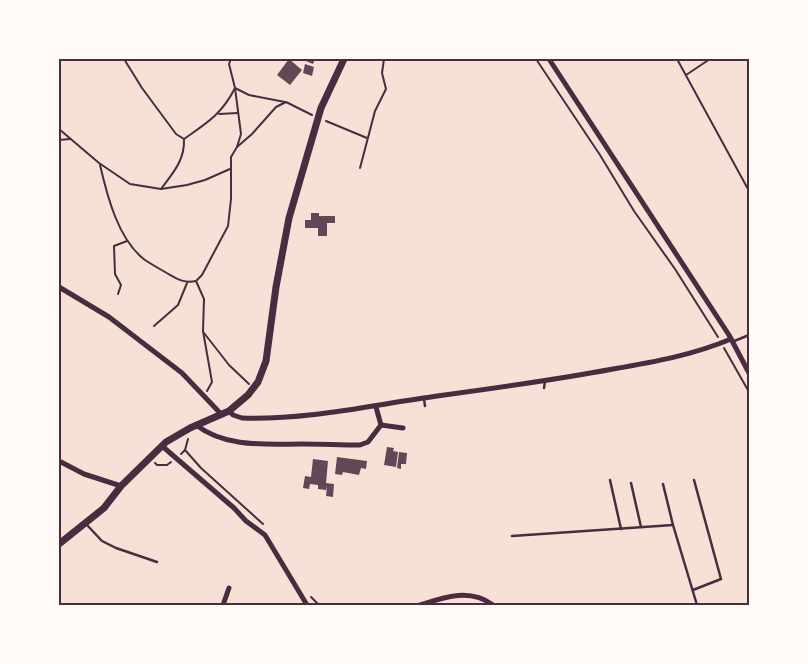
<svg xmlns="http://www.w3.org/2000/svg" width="808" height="664" viewBox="0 0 808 664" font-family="Roboto,sans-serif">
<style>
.building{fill:#644757}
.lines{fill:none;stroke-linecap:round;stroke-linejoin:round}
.path{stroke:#4a2c40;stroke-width:2}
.service{stroke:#4a2c40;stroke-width:2.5}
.minor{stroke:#4a2c40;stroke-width:5}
.tertiary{stroke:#4a2c40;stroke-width:7}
.neatline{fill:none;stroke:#4a2c40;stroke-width:2}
</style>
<rect width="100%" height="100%" fill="#f7e1d7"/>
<!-- building -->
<g class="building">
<path d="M 289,59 L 302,70 L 290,85 L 277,75 Z"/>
<path d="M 301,59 L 315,59 L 313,64 Z"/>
<path d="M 305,64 L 314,67 L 312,76 L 303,73 Z"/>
<path d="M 311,213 L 319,213 L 319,216 L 335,216 L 335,223 L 327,223 L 327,236 L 318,236 L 318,228 L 305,228 L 305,220 L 311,220 Z"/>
<path d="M 387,447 L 394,448 L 393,451 L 398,452 L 396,467 L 384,465 Z"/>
<path d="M 399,452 L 407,453 L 406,464 L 401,464 L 401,469 L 397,468 Z"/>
<path d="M 337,457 L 367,461 L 366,469 L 361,468 L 359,475 L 343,472 L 342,475 L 335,474 Z"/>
<path d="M 313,459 L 328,461 L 326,483 L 334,484 L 333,497 L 326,496 L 327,486 L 326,490 L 318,489 L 318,485 L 310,484 L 309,489 L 303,488 L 305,476 L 311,477 Z"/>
</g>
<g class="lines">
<!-- path -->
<g class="path">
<path d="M 124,59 L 142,88 L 176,134 L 184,139 C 185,160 173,173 161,189"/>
<path d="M 536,59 L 600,155 L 634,211 L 675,269 L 718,337"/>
<path d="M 677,59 L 749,191"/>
<path d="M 59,63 L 61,59"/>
<path d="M 686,75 L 710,59"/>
<path d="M 235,88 L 241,134 L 237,147"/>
<path d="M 235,88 L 249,95 L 285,102"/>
<path d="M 219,114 L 238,113"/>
<path d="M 326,121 L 367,138"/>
<path d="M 59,129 L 99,163 L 130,184 L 161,189 L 187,185 L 205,180 L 230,169"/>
<path d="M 184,139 C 207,123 222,114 235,88 L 229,64 L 231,59"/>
<path d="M 59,140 L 70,139"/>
<path d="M 100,165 C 107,195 118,240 145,260 C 151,264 158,268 165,272 C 176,278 183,284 196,281"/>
<path d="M 360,168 L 375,111 L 386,89 L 382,73 L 384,59"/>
<path d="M 118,294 L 121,285 L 115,274 L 114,246 L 127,241"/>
<path d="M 154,326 L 178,305 L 187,283"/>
<path d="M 204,333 L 229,365 L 249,384"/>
<path d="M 724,348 L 749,392"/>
<path d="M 207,391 L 212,382 L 203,331 L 204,299 L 196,281 L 202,275 L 228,226 L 231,199 L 231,157 L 237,147 L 252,134 L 276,107 L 286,102 L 312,115"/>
<path d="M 185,450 L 201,468 L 263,524"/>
<path d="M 181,454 L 185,450 L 188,439"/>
<path d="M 155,463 L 157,465 L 167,465 L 171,462"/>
<path d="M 311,597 L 319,605"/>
</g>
<!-- service -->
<g class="service">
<path d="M 732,342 L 749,335"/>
<path d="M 544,388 L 545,381"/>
<path d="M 424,399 L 425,406"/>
<path d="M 610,480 L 621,529"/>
<path d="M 631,483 L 641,527"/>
<path d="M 663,484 L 673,525 L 697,605"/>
<path d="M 87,525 L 102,541 L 116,548 L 157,562"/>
<path d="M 512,536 L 673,525"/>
<path d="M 693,590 L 721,579 L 694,480"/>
</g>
<!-- minor -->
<g class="minor">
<path d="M 549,59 L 729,335 L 749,373"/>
<path d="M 59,287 L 109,317 L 182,373 L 222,415"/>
<path d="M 376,407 L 381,425"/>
<path d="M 229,411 L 233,415 L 242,418 C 308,420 372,405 437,396 C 496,388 555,380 613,369 C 654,362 693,355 731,339"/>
<path d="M 196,425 C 226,448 266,444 302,444 C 321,444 341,445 360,445 L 368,442 L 381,425"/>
<path d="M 381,425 L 403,428"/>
<path d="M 162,446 L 234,508 L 246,521 L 265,535 L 307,605"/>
<path d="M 59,461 L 84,474 L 121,486"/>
<path d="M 223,605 L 229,588"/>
<path d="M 420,605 C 445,597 470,588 493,605"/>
</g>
<!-- tertiary -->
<path class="tertiary" d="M 59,544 L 104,508 L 121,486 L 166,442 L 190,428 L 229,411 L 248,395 L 258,382 L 266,361 L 276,287 L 289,218 L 321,108 L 344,59"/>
</g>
<!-- border -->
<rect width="808" height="664" fill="none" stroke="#fffaf5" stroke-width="120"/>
<rect x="60" y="60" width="688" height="544" class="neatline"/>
</svg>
